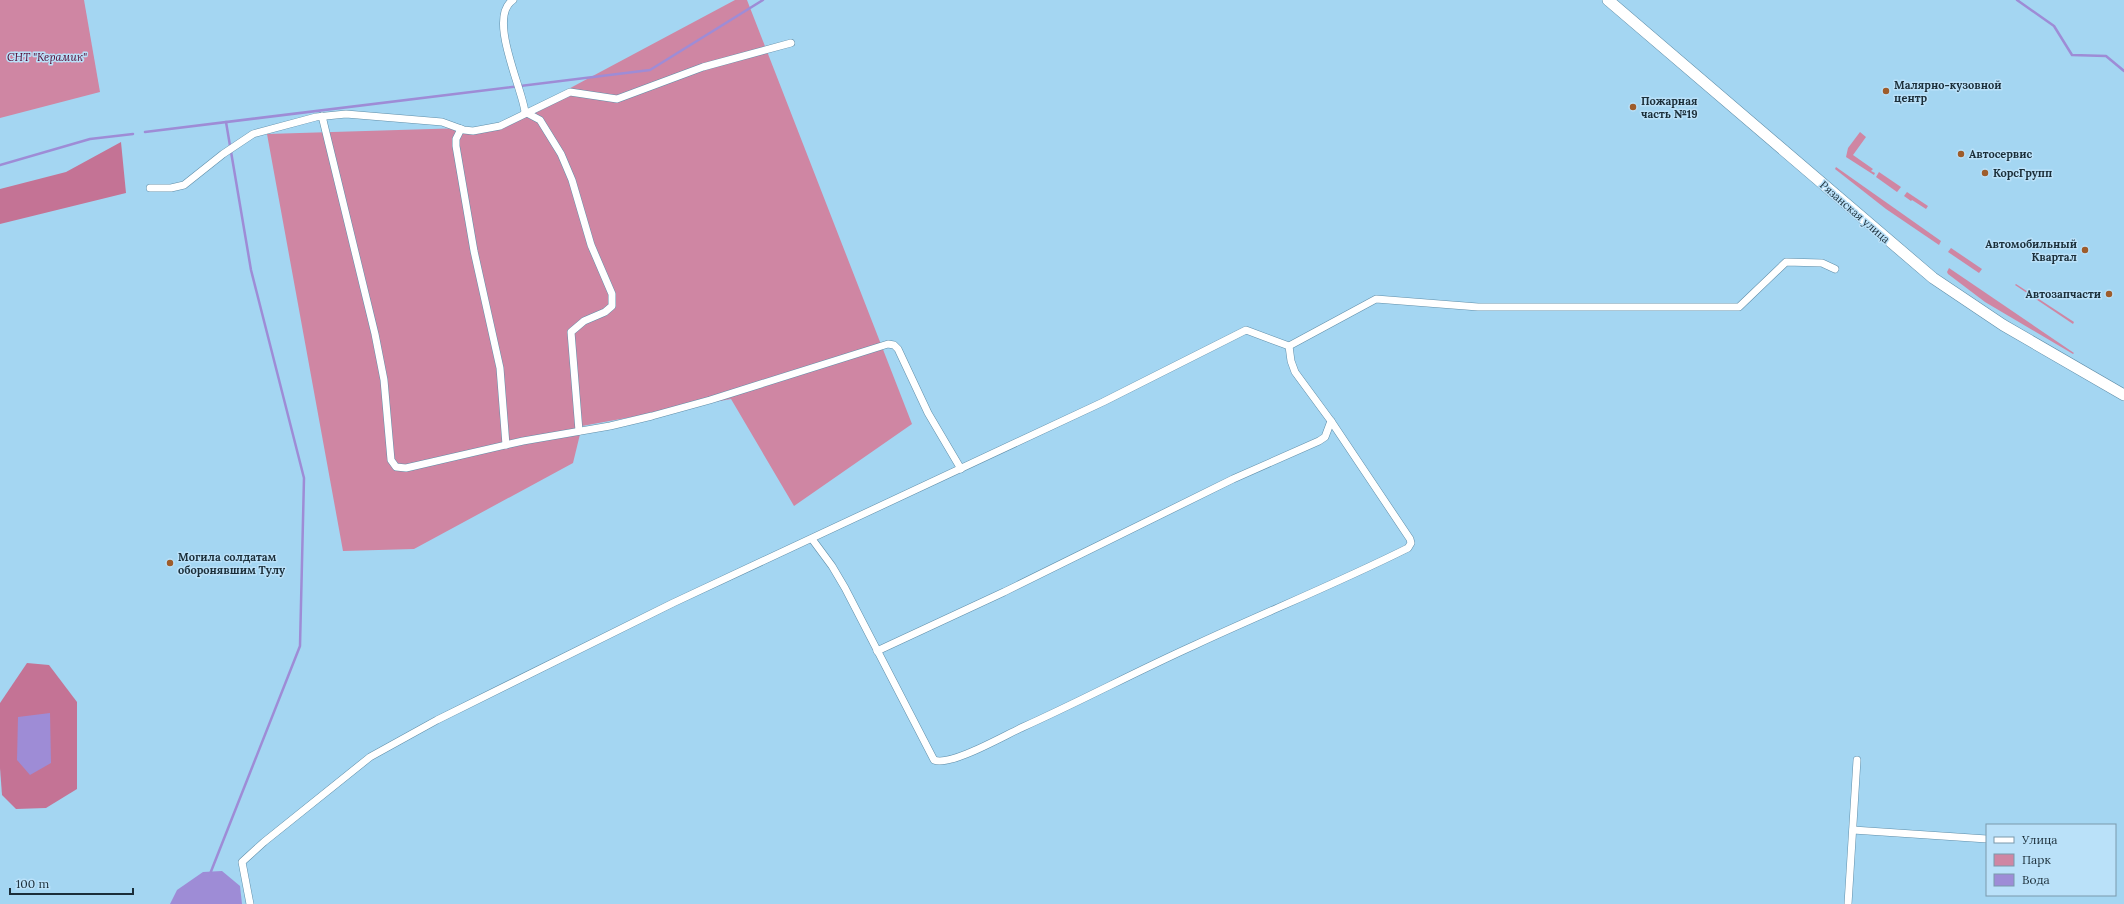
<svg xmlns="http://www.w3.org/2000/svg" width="2124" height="904" viewBox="0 0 2124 904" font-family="Lora,serif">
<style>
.green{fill:#cf86a3}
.forest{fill:#c47395}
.water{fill:#9e8cd6}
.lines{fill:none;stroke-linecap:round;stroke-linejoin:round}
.stream{stroke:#9e8cd6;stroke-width:2.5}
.minor-casing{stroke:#5f8ea9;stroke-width:8}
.primary-casing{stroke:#5f8ea9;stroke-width:12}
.minor{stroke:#fff;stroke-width:7}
.primary{stroke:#fff;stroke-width:11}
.poi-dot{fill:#9e5c2b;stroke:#bae1f9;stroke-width:1.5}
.labels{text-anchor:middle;stroke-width:3;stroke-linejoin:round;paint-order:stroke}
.park-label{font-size:11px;font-style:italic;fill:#51062f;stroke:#bae1f9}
.poi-label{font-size:11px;font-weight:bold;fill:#1b2e39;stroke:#bae1f9;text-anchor:start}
.street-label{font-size:11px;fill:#1b2e39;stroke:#bae1f9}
</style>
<rect width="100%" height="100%" fill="#a4d6f2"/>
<!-- green -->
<g class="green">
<path d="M 0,0 L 84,0 L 100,92 L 0,118 Z"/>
<path d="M 735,0 L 747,0 L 912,424 L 794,506 L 731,399 L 582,426 L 573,463 L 414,549 L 343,551 L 267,134 L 497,127 Z"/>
<path d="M 1860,132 L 1866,137 L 1853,155 L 1873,169 L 1871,171 L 1875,173 L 1874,175 L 1846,157 L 1848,148 Z"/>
<path d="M 1836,167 L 1941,241 L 1939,245 L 1886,209 L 1835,169 Z"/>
<path d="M 1879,172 L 1901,187 L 1897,192 L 1876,177 Z"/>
<path d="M 1907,192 L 1928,206 L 1926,209 L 1912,200 L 1911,201 L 1904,196 Z"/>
<path d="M 1951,248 L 1982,269 L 1979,273 L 1948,252 Z"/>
<path d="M 1949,268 L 2074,353 L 2073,354 L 1985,302 L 1948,274 L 1947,272 Z"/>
<path d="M 2016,284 L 2074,322 L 2073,324 L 2015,285 Z"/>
</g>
<!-- forest -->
<g class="forest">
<path d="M 121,142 L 126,193 L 0,224 L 0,189 L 66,172 Z"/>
<path d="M 27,663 L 49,665 L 77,702 L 77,789 L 46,808 L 16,809 L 2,795 L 0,768 L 0,703 Z"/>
</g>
<!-- water -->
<g class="water">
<path d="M 50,713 L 51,763 L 30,775 L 17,760 L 18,717 Z"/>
<path d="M 222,871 L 240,886 L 242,904 L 170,904 L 177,890 L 203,872 Z"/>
</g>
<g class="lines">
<!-- stream -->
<g class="stream">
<path d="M 2017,0 L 2054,26 L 2072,55 L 2106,56 L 2124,71"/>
<path d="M 145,132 L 650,70 L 763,0"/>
<path d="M 0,165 L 90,139 L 133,134"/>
<path d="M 210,874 L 300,646 L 304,478 L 251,270 L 226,122"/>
</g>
<!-- minor casing -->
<g class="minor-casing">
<g id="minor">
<path d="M 513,0 C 487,17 522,87 525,112"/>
<path d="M 525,112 L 540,120 L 561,154 L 572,180 L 591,245 L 612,294 L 612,306 L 605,312 L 584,321 L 571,332 L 579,431"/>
<path d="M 322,116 L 375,334 L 384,380 L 391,460 L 396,467 L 406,468 L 523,441 L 610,426 L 652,416 L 710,400 L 888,344 L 894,345 L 898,349 L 928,413 L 961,469"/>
<path d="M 461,129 L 456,139 L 456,146 L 474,251 L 500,368 L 506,445"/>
<path d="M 150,188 L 171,188 L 184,185 L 223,154 L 253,134 L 316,117 L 346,114 L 442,122 L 464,130 L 473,131 L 500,126 L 570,92 L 617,99 L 703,67 L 791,43"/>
<path d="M 812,539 L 832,566 L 845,588 L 934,760 C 950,767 1005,735 1023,727 C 1081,701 1137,671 1195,645 C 1266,612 1338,583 1408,548 L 1411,543 L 1410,539 L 1331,421 L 1295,372 L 1291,361 L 1289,346"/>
<path d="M 877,651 L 1004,592 L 1233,479 L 1319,441 L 1325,437 L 1331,421"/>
<path d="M 1853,830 L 1987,839"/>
<path d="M 250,904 L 242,862 L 264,842 L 370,757 L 437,720 L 673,603 L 1103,402 L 1246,330 L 1289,346 L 1376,299 L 1478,307 L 1739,307 L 1786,262 L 1822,263 L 1835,269"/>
<path d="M 1848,904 L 1857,760"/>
</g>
</g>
<!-- primary casing -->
<g class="primary-casing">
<path id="primary" d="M 1608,0 L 1933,278 L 2003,325 L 2124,395"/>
</g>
<!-- minor -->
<use href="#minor" class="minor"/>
<!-- primary -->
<use href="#primary" class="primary"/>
</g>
<!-- markers -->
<g class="poi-dot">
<circle cx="1886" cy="91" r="4"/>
<circle cx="1633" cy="107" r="4"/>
<circle cx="1961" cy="154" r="4"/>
<circle cx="1985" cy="173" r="4"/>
<circle cx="2085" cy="250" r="4"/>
<circle cx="2109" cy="294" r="4"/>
<circle cx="170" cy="563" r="4"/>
</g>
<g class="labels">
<!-- park labels -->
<g class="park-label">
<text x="47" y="61">СНТ "Керамик"</text>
</g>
<!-- poi labels -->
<g class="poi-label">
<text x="1894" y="89">Малярно-кузовной<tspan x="1894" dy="13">центр</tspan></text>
<text x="1641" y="105">Пожарная<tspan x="1641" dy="13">часть №19</tspan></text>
<text x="1969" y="158">Автосервис</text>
<text x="1993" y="177">КорсГрупп</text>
<text x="2077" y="248" text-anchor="end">Автомобильный<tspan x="2077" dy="13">Квартал</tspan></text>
<text x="2101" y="298" text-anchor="end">Автозапчасти</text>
<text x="178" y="561">Могила солдатам<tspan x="178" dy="13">оборонявшим Тулу</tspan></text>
</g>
<!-- street labels -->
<g class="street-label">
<text transform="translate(1855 212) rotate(41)" y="4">Рязанская улица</text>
</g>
</g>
<!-- legend -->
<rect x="1986" y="824" width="130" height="72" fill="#bae1f9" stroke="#7a99ac"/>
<rect x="1994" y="837" width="20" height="6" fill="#ffffff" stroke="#7a99ac"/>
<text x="2022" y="844" font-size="12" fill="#1b2e39">Улица</text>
<rect x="1994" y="854" width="20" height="12" fill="#cf86a3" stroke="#7a99ac"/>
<text x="2022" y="864" font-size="12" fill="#1b2e39">Парк</text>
<rect x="1994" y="874" width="20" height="12" fill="#9e8cd6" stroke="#7a99ac"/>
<text x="2022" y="884" font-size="12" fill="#1b2e39">Вода</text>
<!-- scale -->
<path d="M10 888v6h123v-6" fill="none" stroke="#1b2e39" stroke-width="2"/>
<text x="16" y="888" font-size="12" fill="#1b2e39" stroke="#bae1f9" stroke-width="3" paint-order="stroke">100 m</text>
</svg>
